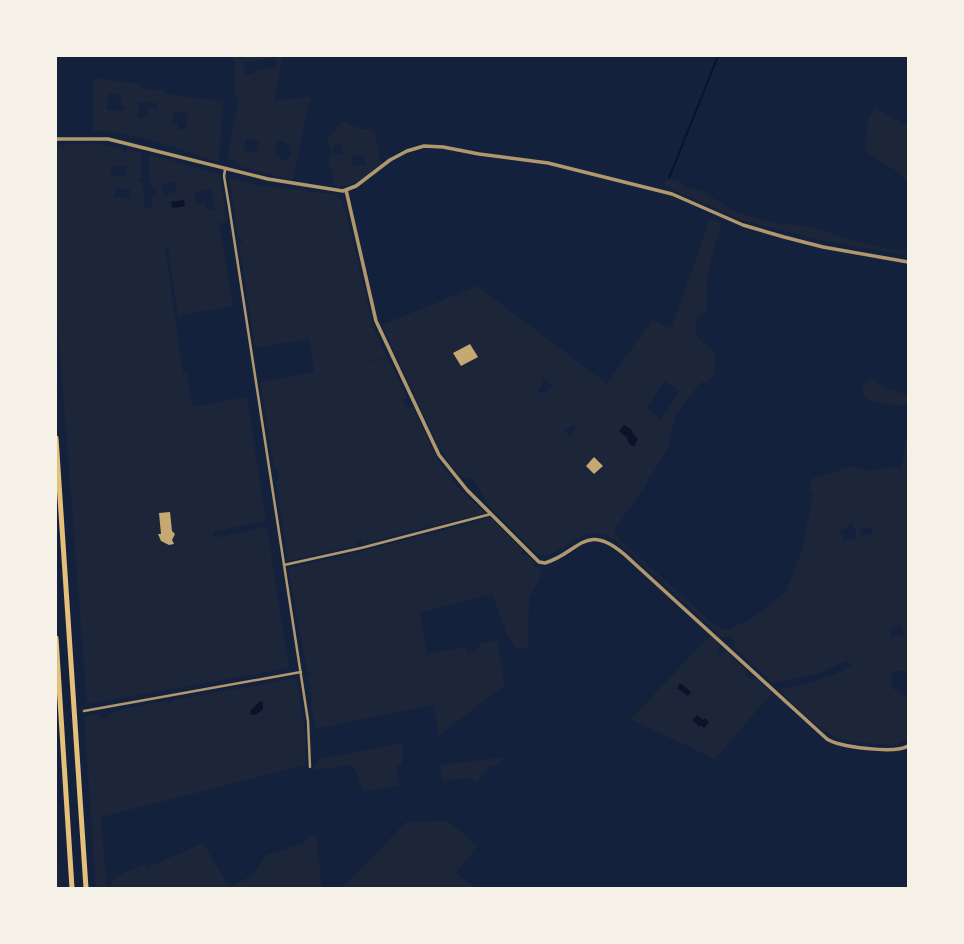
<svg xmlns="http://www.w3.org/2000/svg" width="964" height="944" viewBox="0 0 964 944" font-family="'Fira Sans Condensed',sans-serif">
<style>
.green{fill:#1d2539;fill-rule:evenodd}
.water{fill:#0b132b}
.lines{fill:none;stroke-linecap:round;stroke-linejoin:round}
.stream{stroke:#0b132b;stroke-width:2}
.building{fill:#c6a872}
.minor{stroke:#b1986c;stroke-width:2.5}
.tertiary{stroke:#b1986c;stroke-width:3.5}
.motorway{stroke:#e5c07b;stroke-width:5}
</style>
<rect width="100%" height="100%" fill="#14213d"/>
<!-- green -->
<g class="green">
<path d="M 231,56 L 283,56 L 274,100 L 310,97 L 293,180 L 235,165 L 236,160 L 227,158 L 239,97 L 234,96 L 235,65 ZM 275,57 L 277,66 L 253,71 L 254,73 L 246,75 L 243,63 ZM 246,138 L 259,141 L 256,153 L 244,150 ZM 279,140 L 290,145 L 288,149 L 292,151 L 287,161 L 276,156 L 278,151 L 274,149 Z"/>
<path d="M 93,78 L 141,84 L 141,88 L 166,91 L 166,94 L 223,101 L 219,162 C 180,150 134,131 93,131 ZM 108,94 L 121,95 L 121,105 L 124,105 L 124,111 L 107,110 ZM 139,102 L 157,103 L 157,109 L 148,109 L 147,118 L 138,118 ZM 174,112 L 188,114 L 186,130 L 178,129 L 178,124 L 173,124 Z"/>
<path d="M 874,107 L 908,127 L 908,182 C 897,167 877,163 865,149 L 868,120 Z"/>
<path d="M 342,121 L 360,129 L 367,129 L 375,132 L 380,159 L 383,162 C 368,172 353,191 333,185 L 334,176 L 328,162 L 332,152 L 327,140 ZM 334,144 L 342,144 L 342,154 L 333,154 ZM 364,155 L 365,166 L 352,166 L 351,156 Z"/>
<path d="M 96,143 L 117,147 L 126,152 L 127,149 L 141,153 L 142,177 L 139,179 L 140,182 L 143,182 L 144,208 L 152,209 L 152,198 L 157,195 L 157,192 L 150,186 L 149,154 L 220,175 L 227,223 L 219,222 L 233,306 L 178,316 L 168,247 L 165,247 L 183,373 L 187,373 L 192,407 L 247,397 L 266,521 L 213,532 L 214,538 L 267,527 L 289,668 L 87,704 L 56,302 L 56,145 ZM 126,166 L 126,175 L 111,176 L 111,167 ZM 174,181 L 177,191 L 164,195 L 161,185 ZM 115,189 L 130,189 L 130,198 L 115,198 ZM 211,189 L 215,209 L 207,210 L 205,203 L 197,204 L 194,193 Z"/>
<path d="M 229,178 L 257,185 L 332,194 L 342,200 L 350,227 L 348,230 L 351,232 L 373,327 L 387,357 L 356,364 L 388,358 L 407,397 L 403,400 L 405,407 L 413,407 L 437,458 L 460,490 L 485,513 L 430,527 L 427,524 L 425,524 L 424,528 L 363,544 L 361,540 L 355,542 L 356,546 L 288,561 L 276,482 L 279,478 L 278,470 L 274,468 L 260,382 L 314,372 L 310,339 L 255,348 L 239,244 L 242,242 L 242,239 L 238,238 Z"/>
<path d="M 676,179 L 687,187 L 704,192 L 734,211 L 752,217 L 777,223 L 813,227 L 851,240 L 908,253 L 908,255 L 825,241 L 744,221 L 664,186 L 666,180 Z"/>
<path d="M 710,219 L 722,224 C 711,256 705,276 707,310 L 698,316 C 693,337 696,338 714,350 C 716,362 717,373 709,382 L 701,382 L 676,414 L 668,448 L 639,495 L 614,530 L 620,540 L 717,627 L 728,630 L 751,619 L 786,592 L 803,547 L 813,492 L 809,491 L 811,479 L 853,466 L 868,471 L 890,467 L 901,469 L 908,430 L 906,418 L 908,413 L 908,671 L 892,671 L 892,688 L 908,698 L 908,739 L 895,745 C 876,743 854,744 836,737 C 816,729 794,704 778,689 C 804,684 829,680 852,665 L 847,660 C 821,674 802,679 772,682 L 734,647 L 735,641 L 730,637 L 723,638 L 616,540 C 609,537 602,533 595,533 C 573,533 560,558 538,555 L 488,505 L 473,478 L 460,477 L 439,448 L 382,325 L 477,286 L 607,384 L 652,319 L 671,329 ZM 470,344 L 477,357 L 461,366 L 454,353 ZM 544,378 L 553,386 L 542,394 L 538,390 L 543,384 L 541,381 ZM 665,381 L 680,391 L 661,419 L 646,408 ZM 574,424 L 578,428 L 569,436 L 565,431 ZM 627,426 L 635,435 L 628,443 L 627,437 L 620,433 ZM 594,458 L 602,466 L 594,474 L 586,466 ZM 853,523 L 857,538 L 843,541 L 840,530 L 848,528 L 847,524 ZM 871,527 L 872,534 L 862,536 L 859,530 ZM 900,625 L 904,634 L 898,637 L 897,634 L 891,637 L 889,630 Z"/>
<path d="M 870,379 L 888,389 L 908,395 L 908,406 L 906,404 C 899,407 870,403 865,397 C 863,395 863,391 862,388 L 866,381 Z"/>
<path d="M 491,518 L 523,550 L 521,553 L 526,555 L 536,563 L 533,565 L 535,568 L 539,566 L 541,567 L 540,578 L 529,599 L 528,648 L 515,648 L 507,635 L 492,594 L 420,613 L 427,654 L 464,647 L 468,652 L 476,650 L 481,643 L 497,640 L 505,685 L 438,736 L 434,705 L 315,729 L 309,688 L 311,689 L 313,686 L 309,683 L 308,678 L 313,676 L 309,671 L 307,671 L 288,568 L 347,555 Z"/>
<path d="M 710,636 L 721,646 L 717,651 L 721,655 L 726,651 L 745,669 L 746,676 L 749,679 L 754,677 L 771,692 L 771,694 L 715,759 L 630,719 Z"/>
<path d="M 297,678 L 305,732 L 306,765 L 101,817 L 107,888 L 96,888 L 84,716 L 96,714 L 104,719 L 117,710 L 167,701 L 170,704 L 174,700 Z"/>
<path d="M 403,743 L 402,765 L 396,767 L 400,786 L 365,791 C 356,784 360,771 351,765 L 312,770 L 319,759 Z"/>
<path d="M 505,757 L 499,765 L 491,765 L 476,783 L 471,778 L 442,781 L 440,765 Z"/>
<path d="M 56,819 L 60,888 L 56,888 Z"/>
<path d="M 448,821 L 477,846 L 456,873 L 475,888 L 342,888 L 406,822 Z"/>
<path d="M 316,836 L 322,888 L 112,888 L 112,881 L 119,875 L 145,864 L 147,868 L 203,843 L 230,887 L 254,874 L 266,855 L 304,843 L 308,837 Z"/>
</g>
<!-- water -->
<g class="water">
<path d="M 184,200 L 185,206 L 172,208 L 171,202 Z"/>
<path d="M 624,425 L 632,430 L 632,433 L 638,439 L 634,447 L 629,444 L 627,437 L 619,431 Z"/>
<path d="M 680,683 L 691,692 L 688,696 L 677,688 Z"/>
<path d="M 260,701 L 263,702 L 263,709 L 257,714 L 251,715 L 250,711 Z"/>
<path d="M 697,715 L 703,720 L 705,718 L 709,722 L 704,728 L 701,725 L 700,727 L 692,720 Z"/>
</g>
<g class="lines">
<!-- stream -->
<path class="stream" d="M 669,178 L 718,56"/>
</g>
<!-- building -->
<g class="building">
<path d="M 470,344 L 478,357 L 461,366 L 453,353 Z"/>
<path d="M 594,457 L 603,466 L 594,474 L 586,466 Z"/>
<path d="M 170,512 L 172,531 L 175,534 L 172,540 L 174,544 L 169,545 L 161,541 L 158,534 L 161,534 L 159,513 Z"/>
</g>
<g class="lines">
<!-- minor -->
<g class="minor">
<path d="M 225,170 L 224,176 L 229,206 L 308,721 L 310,767"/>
<path d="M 284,565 L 361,548 L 491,514"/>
<path d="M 84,711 L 301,672"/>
</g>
<!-- tertiary -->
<g class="tertiary">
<path d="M 56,139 L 108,139 L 268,179 L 343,191 L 356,186 L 390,160 L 407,151 L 424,146 L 443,147 L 479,154 L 548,163 L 672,194 L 743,225 L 784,237 L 823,247 L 908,262"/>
<path d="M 346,190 L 376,321 L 439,455 L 467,490 L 539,562 L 545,563 C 579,553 585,521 624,554 L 827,739 C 839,747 895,754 908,746"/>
</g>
<!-- motorway -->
<g class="motorway">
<path d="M 56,438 L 86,888"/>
<path d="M 56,638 L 72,888"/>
</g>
</g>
<!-- border -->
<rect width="964" height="944" fill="none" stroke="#f6f1e7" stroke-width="114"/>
</svg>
